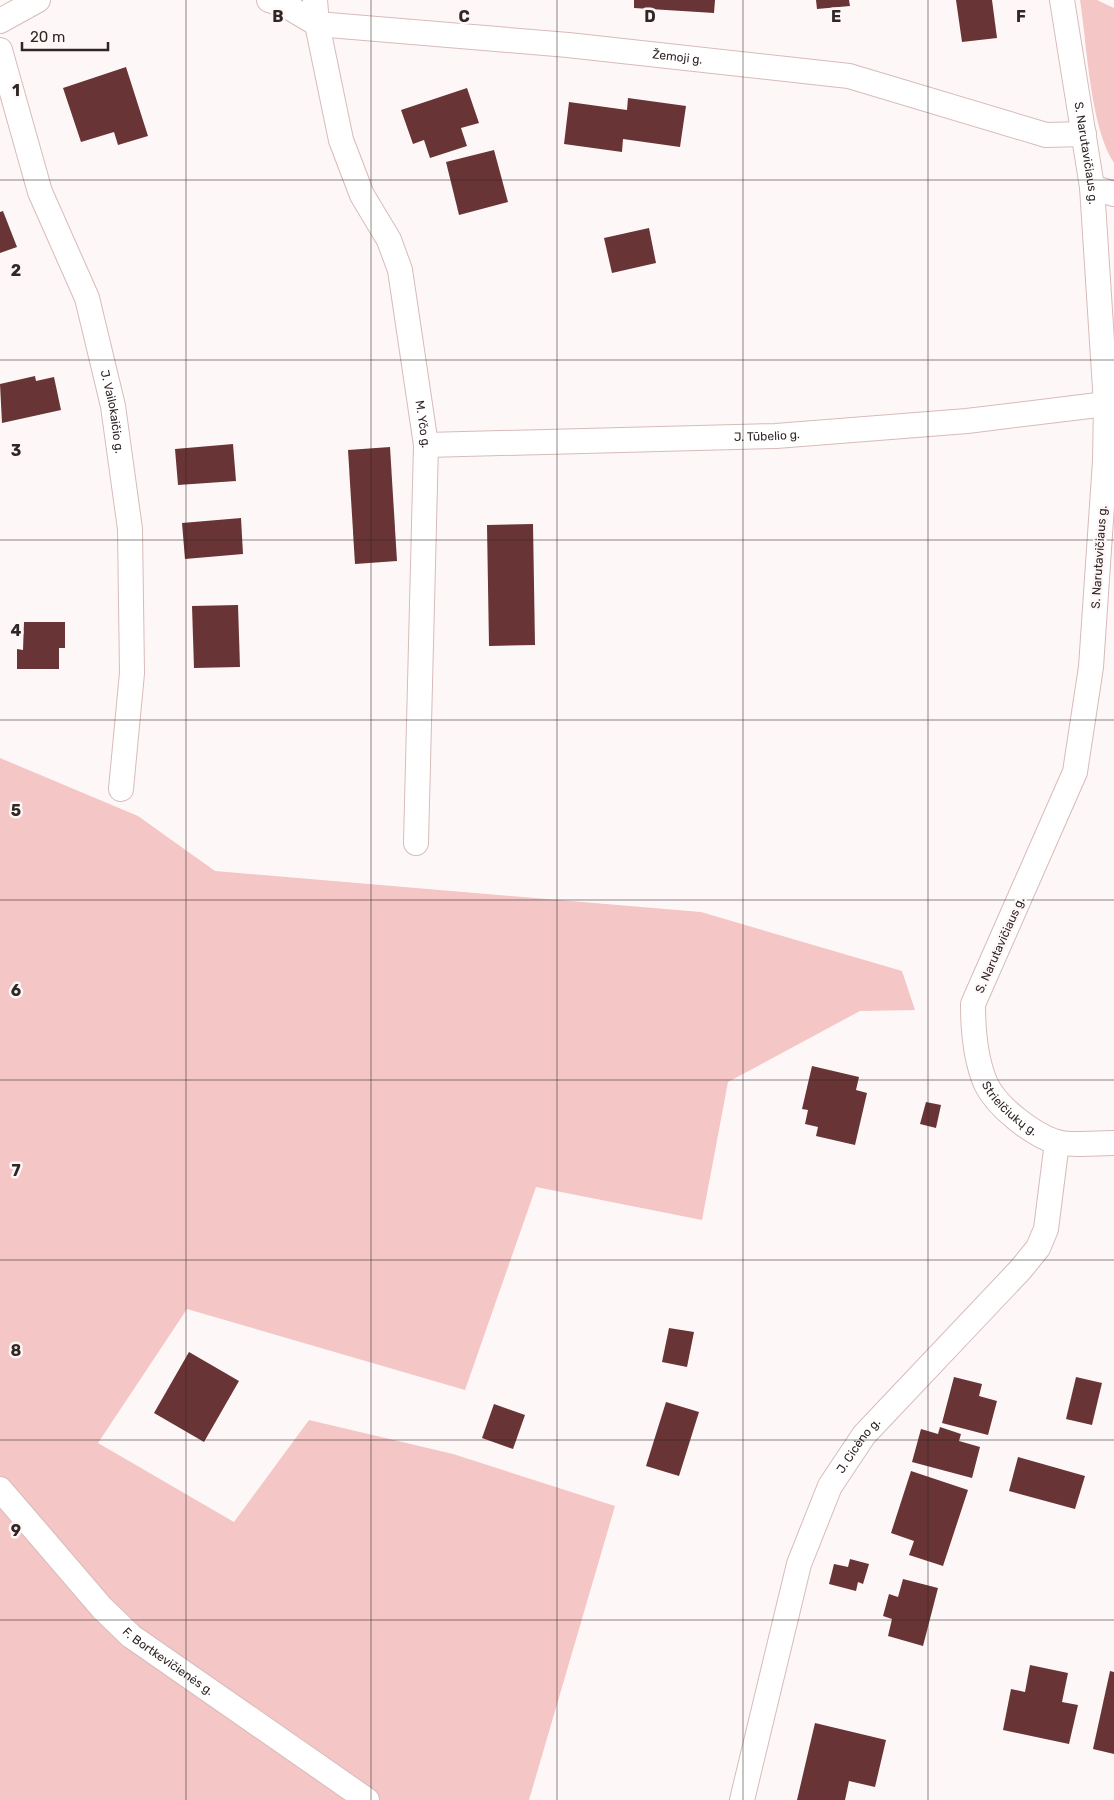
<svg xmlns="http://www.w3.org/2000/svg" width="1114" height="1800" viewBox="0 0 1114 1800" font-family="Rubik,sans-serif">
<style>
.green{fill:#f4c6c5}
.building{fill:#693435}
.lines{fill:none;stroke-linecap:round;stroke-linejoin:round}
.street-casing{stroke:#d7bbba;stroke-width:26}
.street{stroke:#fff;stroke-width:24}
.grid{fill:none;stroke:#302625;stroke-width:1;stroke-opacity:0.55}
.labels{text-anchor:middle;stroke-width:5;stroke-linejoin:round;paint-order:stroke}
.street-label{font-size:12px;fill:#302625;stroke:#fef7f7}
.grid-label{font-size:16px;text-anchor:middle;font-weight:bold;fill:#302625;stroke:#fef7f7;stroke-width:5;stroke-linejoin:round;paint-order:stroke}
</style>
<rect width="100%" height="100%" fill="#fef7f7"/>
<!-- green -->
<g class="green">
<path d="M 1080,0 L 1097,0 L 1114,8 L 1114,163 C 1090,127 1087,44 1080,0 Z"/>
<path d="M 0,758 L 138,816 L 215,871 L 701,912 L 902,971 L 915,1010 L 860,1011 L 728,1082 L 702,1220 L 536,1187 L 465,1390 L 187,1309 L 98,1443 L 234,1522 L 309,1420 L 453,1454 L 615,1506 L 529,1800 L 0,1800 Z"/>
</g>
<!-- building -->
<g class="building">
<path d="M 634,0 L 715,0 L 714,13 L 634,8 Z"/>
<path d="M 816,0 L 849,0 L 850,6 L 817,9 Z"/>
<path d="M 956,0 L 992,0 L 997,38 L 962,42 Z"/>
<path d="M 126,67 L 148,136 L 118,145 L 114,132 L 81,142 L 63,88 Z"/>
<path d="M 467,88 L 479,123 L 461,128 L 467,146 L 430,158 L 424,140 L 413,144 L 401,110 Z"/>
<path d="M 628,98 L 686,106 L 680,147 L 623,139 L 622,152 L 564,144 L 569,102 L 627,110 Z"/>
<path d="M 494,150 L 508,202 L 459,215 L 446,162 Z"/>
<path d="M 3,211 L 17,247 L 0,253 L 0,212 Z"/>
<path d="M 649,228 L 656,263 L 612,273 L 604,238 Z"/>
<path d="M 35,376 L 36,381 L 54,377 L 61,410 L 2,423 L 0,384 Z"/>
<path d="M 233,444 L 236,481 L 178,485 L 175,449 Z"/>
<path d="M 390,447 L 397,561 L 355,564 L 348,450 Z"/>
<path d="M 241,518 L 243,554 L 185,559 L 182,523 Z"/>
<path d="M 533,524 L 535,645 L 489,646 L 487,525 Z"/>
<path d="M 238,605 L 240,667 L 194,668 L 192,606 Z"/>
<path d="M 24,622 L 65,622 L 65,648 L 59,648 L 59,669 L 17,669 L 17,649 L 23,650 Z"/>
<path d="M 812,1066 L 859,1077 L 856,1090 L 867,1093 L 855,1145 L 816,1136 L 818,1127 L 805,1124 L 808,1110 L 802,1109 Z"/>
<path d="M 926,1102 L 941,1105 L 936,1128 L 920,1124 Z"/>
<path d="M 669,1328 L 694,1332 L 687,1367 L 662,1362 Z"/>
<path d="M 189,1352 L 239,1381 L 204,1442 L 154,1413 Z"/>
<path d="M 954,1377 L 982,1384 L 979,1396 L 997,1401 L 988,1435 L 942,1423 Z"/>
<path d="M 1076,1377 L 1102,1383 L 1092,1425 L 1066,1419 Z"/>
<path d="M 666,1402 L 699,1412 L 679,1476 L 646,1466 Z"/>
<path d="M 494,1404 L 525,1415 L 513,1449 L 482,1438 Z"/>
<path d="M 940,1427 L 961,1434 L 959,1441 L 980,1447 L 972,1478 L 912,1462 L 921,1429 L 938,1434 Z"/>
<path d="M 1018,1457 L 1085,1476 L 1075,1509 L 1009,1491 Z"/>
<path d="M 911,1471 L 968,1490 L 943,1566 L 909,1555 L 914,1541 L 891,1533 Z"/>
<path d="M 850,1559 L 869,1564 L 863,1584 L 858,1582 L 856,1591 L 829,1584 L 834,1564 L 848,1567 Z"/>
<path d="M 903,1579 L 938,1588 L 923,1646 L 888,1636 L 892,1619 L 883,1616 L 889,1594 L 898,1597 Z"/>
<path d="M 1030,1665 L 1068,1673 L 1062,1702 L 1078,1705 L 1069,1744 L 1003,1730 L 1011,1689 L 1025,1692 Z"/>
<path d="M 1110,1671 L 1114,1672 L 1114,1754 L 1093,1749 Z"/>
<path d="M 815,1723 L 886,1740 L 875,1787 L 849,1781 L 845,1800 L 797,1800 Z"/>
</g>
<g class="lines">
<!-- street casing -->
<g class="street-casing">
<g id="street">
<path id="s1" d="M 269,0 L 285,5 L 317,24 L 568,45 L 849,76 L 1046,135 L 1084,134"/>
<path id="s2" d="M 315,0 L 317,24 L 341,140 L 362,195 L 389,240 L 400,270 L 426,445 L 416,843"/>
<path id="s3" d="M 1062,0 L 1092,187 L 1106,404 L 1105,461 L 1091,667 L 1075,772 L 973,1004 C 973,1031 975,1059 986,1084 C 997,1107 1032,1134 1056,1142 C 1071,1146 1098,1143 1114,1143"/>
<path d="M 0,21 L 38,0"/>
<path id="s4" d="M 0,50 L 40,192 L 87,298 L 113,406 L 130,529 L 132,673 L 121,789"/>
<path d="M 1092,187 L 1114,194"/>
<path id="s5" d="M 426,445 L 776,436 L 967,421 L 1106,404"/>
<path id="s6" d="M 0,1489 L 102,1608 L 131,1636 L 367,1800"/>
<path id="s7" d="M 742,1800 L 799,1564 L 830,1486 L 864,1435 L 1021,1269 L 1038,1248 L 1046,1229 L 1057,1142"/>
</g>
</g>
<!-- street -->
<use href="#street" class="street"/>
</g>
<!-- grid -->
<path class="grid" d="M 186,0 L 186,1800M 371,0 L 371,1800M 557,0 L 557,1800M 743,0 L 743,1800M 928,0 L 928,1800M 0,180 L 1114,180M 0,360 L 1114,360M 0,540 L 1114,540M 0,720 L 1114,720M 0,900 L 1114,900M 0,1080 L 1114,1080M 0,1260 L 1114,1260M 0,1440 L 1114,1440M 0,1620 L 1114,1620"/>
<g class="labels">
<!-- street labels -->
<g class="street-label">
<text dy="4" stroke="none"><textPath href="#s1" startOffset="416">Žemoji g.</textPath></text>
<text dy="4" stroke="none"><textPath href="#s3" startOffset="155">S. Narutavičiaus g.</textPath></text>
<text dy="4" stroke="none"><textPath href="#s4" startOffset="380">J. Vailokaičio g.</textPath></text>
<text dy="4" stroke="none"><textPath href="#s2" startOffset="442">M. Yčo g.</textPath></text>
<text dy="4" stroke="none"><textPath href="#s5" startOffset="341">J. Tūbelio g.</textPath></text>
<text transform="translate(1099 557) rotate(-86)" y="4">S. Narutavičiaus g.</text>
<text transform="translate(1000 945) rotate(-66)" y="4">S. Narutavičiaus g.</text>
<text dy="4" stroke="none"><textPath href="#s3" startOffset="1146">Strielčiukų g.</textPath></text>
<text dy="4" stroke="none"><textPath href="#s7" startOffset="376">J. Cicėno g.</textPath></text>
<text dy="4" stroke="none"><textPath href="#s6" startOffset="242">F. Bortkevičienės g.</textPath></text>
</g>
</g>
<g class="grid-label">
<text x="278" y="22">B</text>
<text x="464" y="22">C</text>
<text x="650" y="22">D</text>
<text x="836" y="22">E</text>
<text x="1021" y="22">F</text>
<text x="16" y="96">1</text>
<text x="16" y="276">2</text>
<text x="16" y="456">3</text>
<text x="16" y="636">4</text>
<text x="16" y="816">5</text>
<text x="16" y="996">6</text>
<text x="16" y="1176">7</text>
<text x="16" y="1356">8</text>
<text x="16" y="1536">9</text>
</g>
<!-- scale -->
<path d="M22 42v8h86v-8" fill="none" stroke="#302625" stroke-width="2.5"/>
<text x="30" y="42" font-size="15" fill="#302625" stroke="#fef7f7" stroke-width="4" paint-order="stroke">20 m</text>
</svg>
